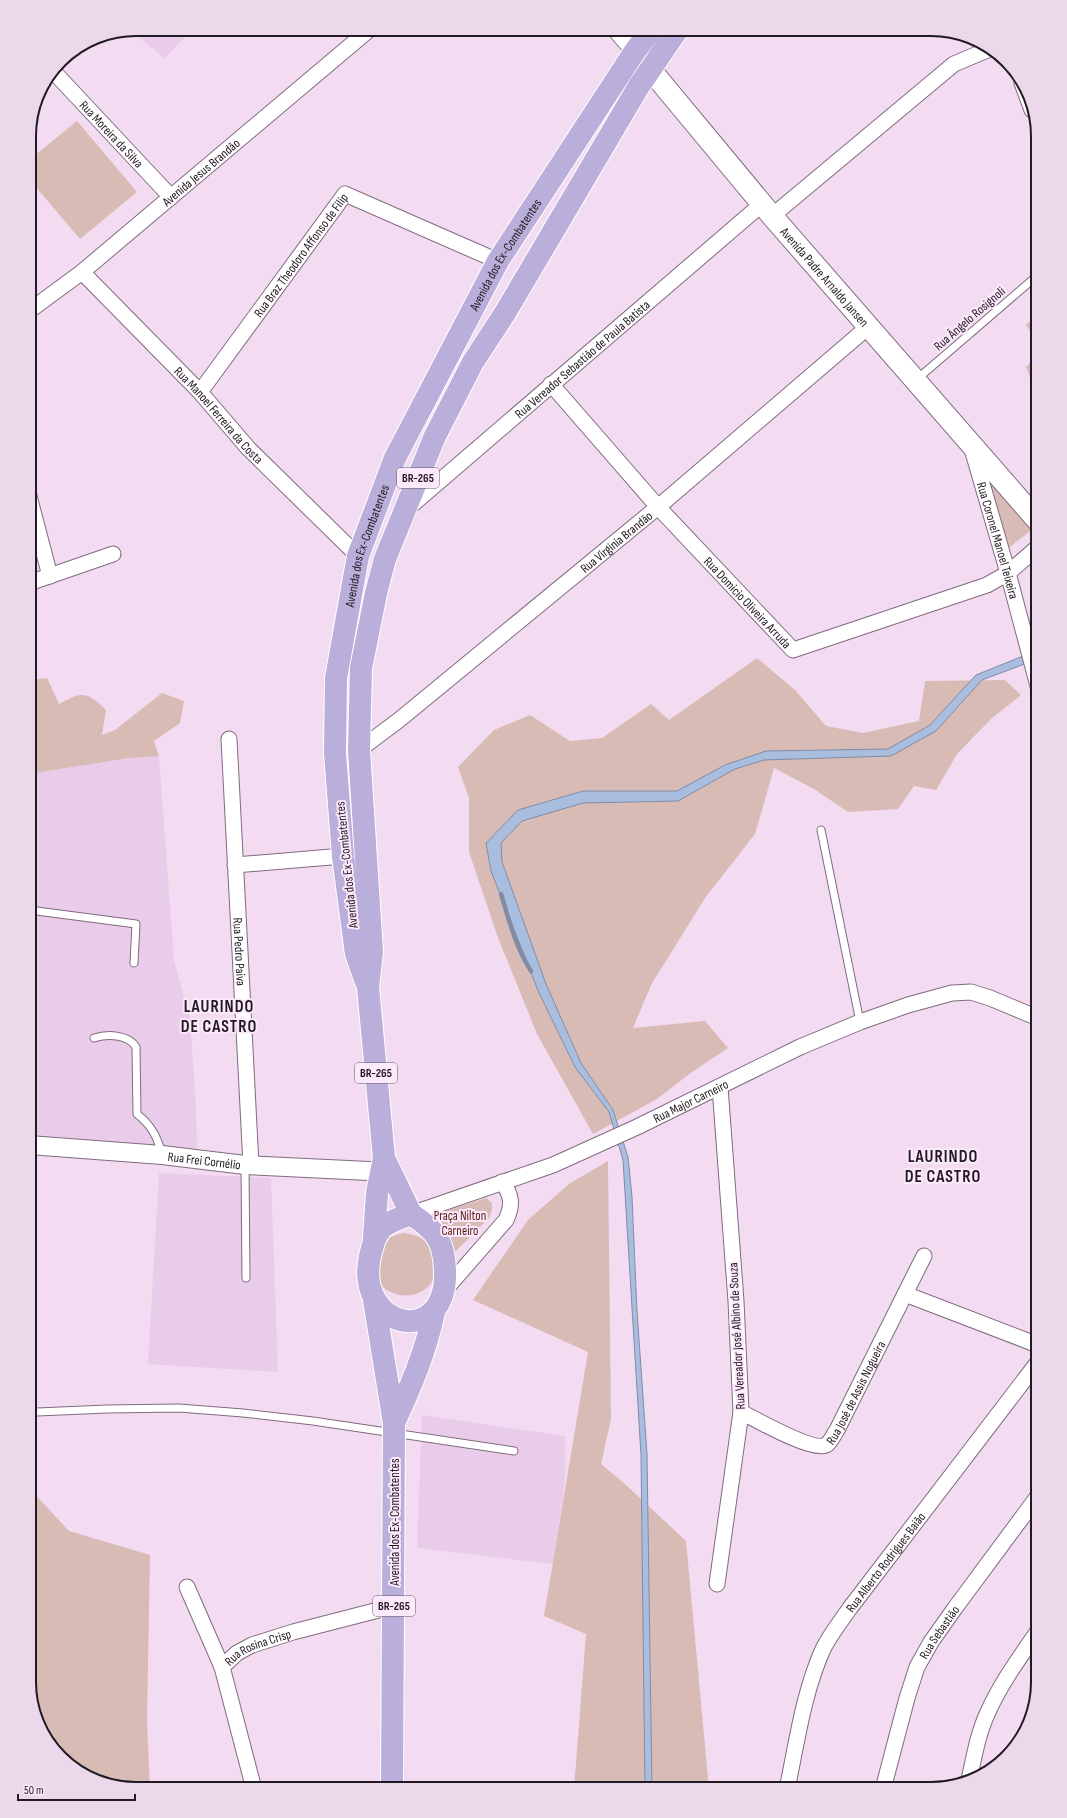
<svg xmlns="http://www.w3.org/2000/svg" width="1067" height="1818" viewBox="0 0 1067 1818" font-family="'Sofia Sans Condensed',sans-serif">
<style>
.built{fill:#e9cce9}
.green{fill:#d9bbb5}
.water{fill:#a9bddf;stroke:#808ca6}
.lines{fill:none;stroke-linecap:round;stroke-linejoin:round}
.stream{stroke:#808ca6;stroke-width:4.5}
.service-casing{stroke:#806b7f;stroke-width:9}
.minor-casing{stroke:#806b7f;stroke-width:17}
.tertiary-casing{stroke:#806b7f;stroke-width:20}
.secondary-casing{stroke:#806b7f;stroke-width:23}
.primary-casing{stroke:#fff;stroke-width:24}
.service{stroke:#fff;stroke-width:7}
.minor{stroke:#fff;stroke-width:15}
.tertiary{stroke:#fff;stroke-width:18}
.secondary{stroke:#fff;stroke-width:21}
.primary{stroke:#b9afda;stroke-width:22}
.labels{text-anchor:middle;stroke-width:4;stroke-linejoin:round;paint-order:stroke}
.shield{fill:#fde9fc;stroke:#645863;stroke-width:1}
.shield-label{font-size:12px;font-weight:bold;fill:#221a22}
.street-label{font-size:13px;fill:#221a22;stroke:#fde9fc}
.park-label{font-size:13px;fill:#541e14;stroke:#fde9fc}
.district-label{font-size:17px;font-weight:bold;letter-spacing:1px;fill:#221a22;stroke:#fde9fc}
.rim{fill:none;stroke:#221a22;stroke-width:2}
</style>
<rect width="100%" height="100%" fill="#f3dbf2"/>
<!-- built -->
<g class="built">
<path d="M 136,29 L 188,29 L 185,37 L 165,58 L 129,30 Z"/>
<path d="M 159,756 L 174,960 L 190,1018 L 196,1106 L 197,1151 L 29,1136 L 29,774 L 129,758 Z"/>
<path d="M 159,1173 L 271,1178 L 278,1372 L 148,1364 Z"/>
<path d="M 422,1415 L 565,1436 L 565,1484 L 553,1564 L 417,1548 Z"/>
</g>
<!-- green -->
<g class="green">
<path d="M 77,121 L 137,192 L 80,239 L 29,179 L 29,160 Z"/>
<path d="M 1038,314 L 1038,342 L 1026,325 Z"/>
<path d="M 1038,355 L 1038,397 L 1026,367 Z"/>
<path d="M 991,478 L 1035,527 L 1005,551 L 987,479 Z"/>
<path d="M 757,658 L 795,690 L 826,726 L 863,733 L 919,721 L 925,681 L 1005,680 L 1021,695 L 991,719 L 957,754 L 936,790 L 914,786 L 898,809 L 848,812 L 814,789 L 774,768 L 755,834 L 705,898 L 651,985 L 633,1028 L 705,1021 L 728,1048 L 692,1072 L 657,1099 L 593,1134 L 537,1034 L 497,935 L 469,852 L 469,798 L 458,767 L 494,730 L 530,715 L 570,741 L 602,738 L 651,704 L 669,720 Z"/>
<path d="M 47,678 L 59,704 C 82,691 87,691 106,710 L 102,735 L 115,730 L 162,693 L 184,701 L 180,723 L 154,741 L 159,756 L 129,758 L 29,774 L 29,680 Z"/>
<path d="M 608,1161 L 611,1419 L 601,1464 L 626,1485 L 686,1541 L 709,1789 L 638,1789 L 637,1782 L 619,1789 L 574,1789 L 586,1634 L 544,1616 L 588,1352 L 473,1300 L 528,1220 L 569,1184 Z"/>
<path d="M 486,1198 L 492,1203 L 492,1210 L 489,1218 L 455,1252 L 449,1235 L 437,1214 Z"/>
<path d="M 404,1233 C 424,1236 435,1244 435,1266 C 435,1272 435,1278 431,1283 C 419,1300 393,1299 380,1284 C 376,1278 377,1273 377,1266 C 378,1244 381,1238 404,1233 Z"/>
<path d="M 29,1488 L 69,1531 L 150,1555 L 147,1722 L 150,1789 L 129,1789 L 76,1771 L 40,1729 L 29,1682 Z"/>
</g>
<!-- water -->
<path class="water" d="M 1038,650 L 1038,659 L 982,680 L 936,731 L 891,756 L 764,760 L 735,769 L 678,801 L 583,803 L 522,821 L 501,843 L 502,862 L 546,984 L 581,1063 L 613,1110 L 628,1157 L 632,1197 L 637,1311 L 647,1454 L 652,1789 L 645,1789 L 641,1455 L 623,1160 L 609,1112 L 575,1067 L 539,993 L 491,871 L 486,843 L 518,810 L 583,791 L 677,791 L 725,765 L 766,751 L 888,749 L 930,725 L 976,675 Z"/>
<g class="lines">
<!-- stream -->
<path class="stream" d="M 501,894 C 509,920 516,948 531,971"/>
<!-- service casing -->
<g class="service-casing">
<g id="service">
<path d="M 916,380 L 1038,275"/>
<path d="M 821,830 L 860,1022"/>
<path d="M 29,910 L 136,924 L 134,963"/>
<path d="M 94,1038 C 107,1034 128,1034 136,1047 L 137,1114 C 151,1125 157,1136 162,1154"/>
<path d="M 245,1165 L 246,1278"/>
<path d="M 37,1412 L 107,1409 L 179,1408 L 243,1413 L 313,1421 L 514,1451"/>
</g>
</g>
<!-- minor casing -->
<g class="minor-casing">
<g id="minor">
<path id="s1" d="M 53,71 L 171,197"/>
<path d="M 1022,83 L 1032,110"/>
<path d="M 772,216 L 954,64 L 992,48"/>
<path id="s2" d="M 82,272 L 200,392 L 248,448 L 358,556"/>
<path id="s3" d="M 29,311 L 82,272 L 370,29"/>
<path id="s4" d="M 551,384 L 658,507 L 793,650 L 987,585 L 1008,573 L 1038,547"/>
<path id="s5" d="M 200,392 L 345,194 L 498,261"/>
<path id="s6" d="M 972,449 L 1008,573 L 1038,686"/>
<path d="M 29,496 L 50,576"/>
<path id="s7" d="M 406,510 L 762,204"/>
<path d="M 29,583 L 113,554"/>
<path id="s8" d="M 229,739 L 251,1165"/>
<path id="s9" d="M 359,750 L 399,720 L 658,507 L 868,327"/>
<path d="M 235,865 L 343,856"/>
<path id="s10" d="M 411,1214 L 553,1165 L 637,1127 L 800,1047 L 860,1022 L 908,1005 L 952,993 L 971,992 L 990,998 L 1038,1018"/>
<path d="M 444,1291 L 506,1220 C 513,1205 512,1195 502,1182"/>
<path d="M 905,1294 L 1038,1345"/>
<path id="s11" d="M 741,1412 C 755,1419 813,1452 826,1445 C 831,1442 834,1434 837,1430 L 924,1256"/>
<path d="M 717,1584 L 741,1412 L 736,1301 L 720,1087"/>
<path d="M 187,1587 L 222,1667"/>
<path d="M 969,1780 C 974,1757 978,1733 988,1712 C 1001,1683 1020,1657 1038,1631"/>
<path id="s12" d="M 254,1789 L 222,1667 L 237,1653 L 252,1645 L 293,1632 L 394,1606"/>
<path id="s13" d="M 787,1789 C 797,1742 803,1694 823,1649 C 830,1635 841,1621 850,1608 L 1038,1362"/>
<path id="s14" d="M 883,1789 L 907,1698 L 917,1667 L 931,1642 L 955,1608 L 1038,1496"/>
</g>
</g>
<!-- tertiary casing -->
<g class="tertiary-casing">
<g id="tertiary">
<path d="M 616,29 L 635,51"/>
<path id="s15" d="M 29,1145 L 162,1155 L 245,1165 L 390,1172"/>
</g>
</g>
<!-- secondary casing -->
<g class="secondary-casing">
<g id="secondary">
<path id="s16" d="M 635,51 L 772,216 L 1038,521"/>
</g>
</g>
<!-- primary casing -->
<g class="primary-casing">
<g id="primary">
<path id="s17" d="M 366,982 L 356,954 L 343,856 L 335,753 L 336,678 L 358,556 L 395,458 L 498,261 L 635,51 L 652,29"/>
<path d="M 411,1214 L 384,1158 L 368,987 L 372,952 L 359,750 L 361,668 L 376,593 L 385,559 L 435,436 L 473,362 L 505,313 L 639,86 L 678,29"/>
<path d="M 411,1214 C 435,1230 444,1240 445,1270 C 448,1350 354,1329 370,1256 C 377,1226 383,1224 411,1214 Z"/>
<path d="M 374,1238 L 377,1193 L 384,1158"/>
<path d="M 374,1300 L 394,1423 L 392,1789"/>
<path d="M 394,1423 C 411,1386 426,1351 434,1312"/>
</g>
</g>
<!-- service -->
<use href="#service" class="service"/>
<!-- minor -->
<use href="#minor" class="minor"/>
<!-- tertiary -->
<use href="#tertiary" class="tertiary"/>
<!-- secondary -->
<use href="#secondary" class="secondary"/>
<!-- primary -->
<use href="#primary" class="primary"/>
</g>
<g class="labels">
<!-- shield labels -->
<g class="shield">
<rect x="397" y="468" width="42" height="20" rx="3"/>
<rect x="355" y="1063" width="42" height="20" rx="3"/>
<rect x="373" y="1596" width="42" height="20" rx="3"/>
</g>
<g class="shield-label">
<text x="418" y="482">BR-265</text>
<text x="376" y="1077">BR-265</text>
<text x="394" y="1610">BR-265</text>
</g>
<!-- street labels -->
<g class="street-label">
<text dy="5" stroke="none"><textPath href="#s1" startOffset="86">Rua Moreira da Silva</textPath></text>
<text dy="5" stroke="none"><textPath href="#s3" startOffset="221">Avenida Jesus Brandão</textPath></text>
<text dy="5" stroke="none"><textPath href="#s17" startOffset="767">Avenida dos Ex-Combatentes</textPath></text>
<text dy="5" stroke="none"><textPath href="#s5" startOffset="170">Rua Braz Theodoro Affonso de Filip</textPath></text>
<text dy="5" stroke="none"><textPath href="#s16" startOffset="295">Avenida Padre Arnaldo Jansen</textPath></text>
<text transform="translate(969 318) rotate(-41)" y="5">Rua Ângelo Rosignoli</text>
<text dy="5" stroke="none"><textPath href="#s7" startOffset="232">Rua Vereador Sebastião de Paula Batista</textPath></text>
<text dy="5" stroke="none"><textPath href="#s2" startOffset="198">Rua Manoel Ferreira da Costa</textPath></text>
<text dy="5" stroke="none"><textPath href="#s6" startOffset="95">Rua Coronel Manoel Teixeira</textPath></text>
<text dy="5" stroke="none"><textPath href="#s9" startOffset="331">Rua Virginia Brandão</textPath></text>
<text dy="5" stroke="none"><textPath href="#s17" startOffset="443">Avenida dos Ex-Combatentes</textPath></text>
<text dy="5" stroke="none"><textPath href="#s4" startOffset="294">Rua Domicio Oliveira Arruda</textPath></text>
<text transform="translate(346 865) rotate(-96)" y="5">Avenida dos Ex-Combatentes</text>
<text dy="5" stroke="none"><textPath href="#s8" startOffset="213">Rua Pedro Paiva</textPath></text>
<text dy="5" stroke="none"><textPath href="#s10" startOffset="302">Rua Major Carneiro</textPath></text>
<text dy="5" stroke="none"><textPath href="#s15" startOffset="176">Rua Frei Cornélio</textPath></text>
<text transform="translate(736 1336) rotate(-93)" y="5">Rua Vereador José Albino de Souza</text>
<text dy="5" stroke="none"><textPath href="#s11" startOffset="153">Rua José de Assis Nogueira</textPath></text>
<text transform="translate(394 1522) rotate(-90)" y="5">Avenida dos Ex-Combatentes</text>
<text dy="5" stroke="none"><textPath href="#s13" startOffset="252">Rua Alberto Rodrigues Baião</textPath></text>
<text dy="5" stroke="none"><textPath href="#s14" startOffset="168">Rua Sebastião</textPath></text>
<text dy="5" stroke="none"><textPath href="#s12" startOffset="168">Rua Rosina Crisp</textPath></text>
</g>
<!-- park labels -->
<g class="park-label">
<text x="460" y="1220">Praça Nilton<tspan x="460" dy="15">Carneiro</tspan></text>
</g>
<!-- district labels -->
<g class="district-label">
<text x="219" y="1012">LAURINDO<tspan x="219" dy="20">DE CASTRO</tspan></text>
<text x="943" y="1162">LAURINDO<tspan x="943" dy="20">DE CASTRO</tspan></text>
</g>
</g>
<!-- crop -->
<path d="M0 0H1067V1818H0ZM136 36H931A100 100 0 0 1 1031 136V1682A100 100 0 0 1 931 1782H136A100 100 0 0 1 36 1682V136A100 100 0 0 1 136 36Z" fill="#ebd8eb" fill-rule="evenodd"/>
<path class="rim" d="M136 36H931A100 100 0 0 1 1031 136V1682A100 100 0 0 1 931 1782H136A100 100 0 0 1 36 1682V136A100 100 0 0 1 136 36Z"/>
<!-- scale -->
<path d="M18 1794v6h117v-6" fill="none" stroke="#221a22" stroke-width="2"/>
<text x="24" y="1794" font-size="12" fill="#221a22" stroke="#fde9fc" stroke-width="3" paint-order="stroke">50 m</text>
</svg>
